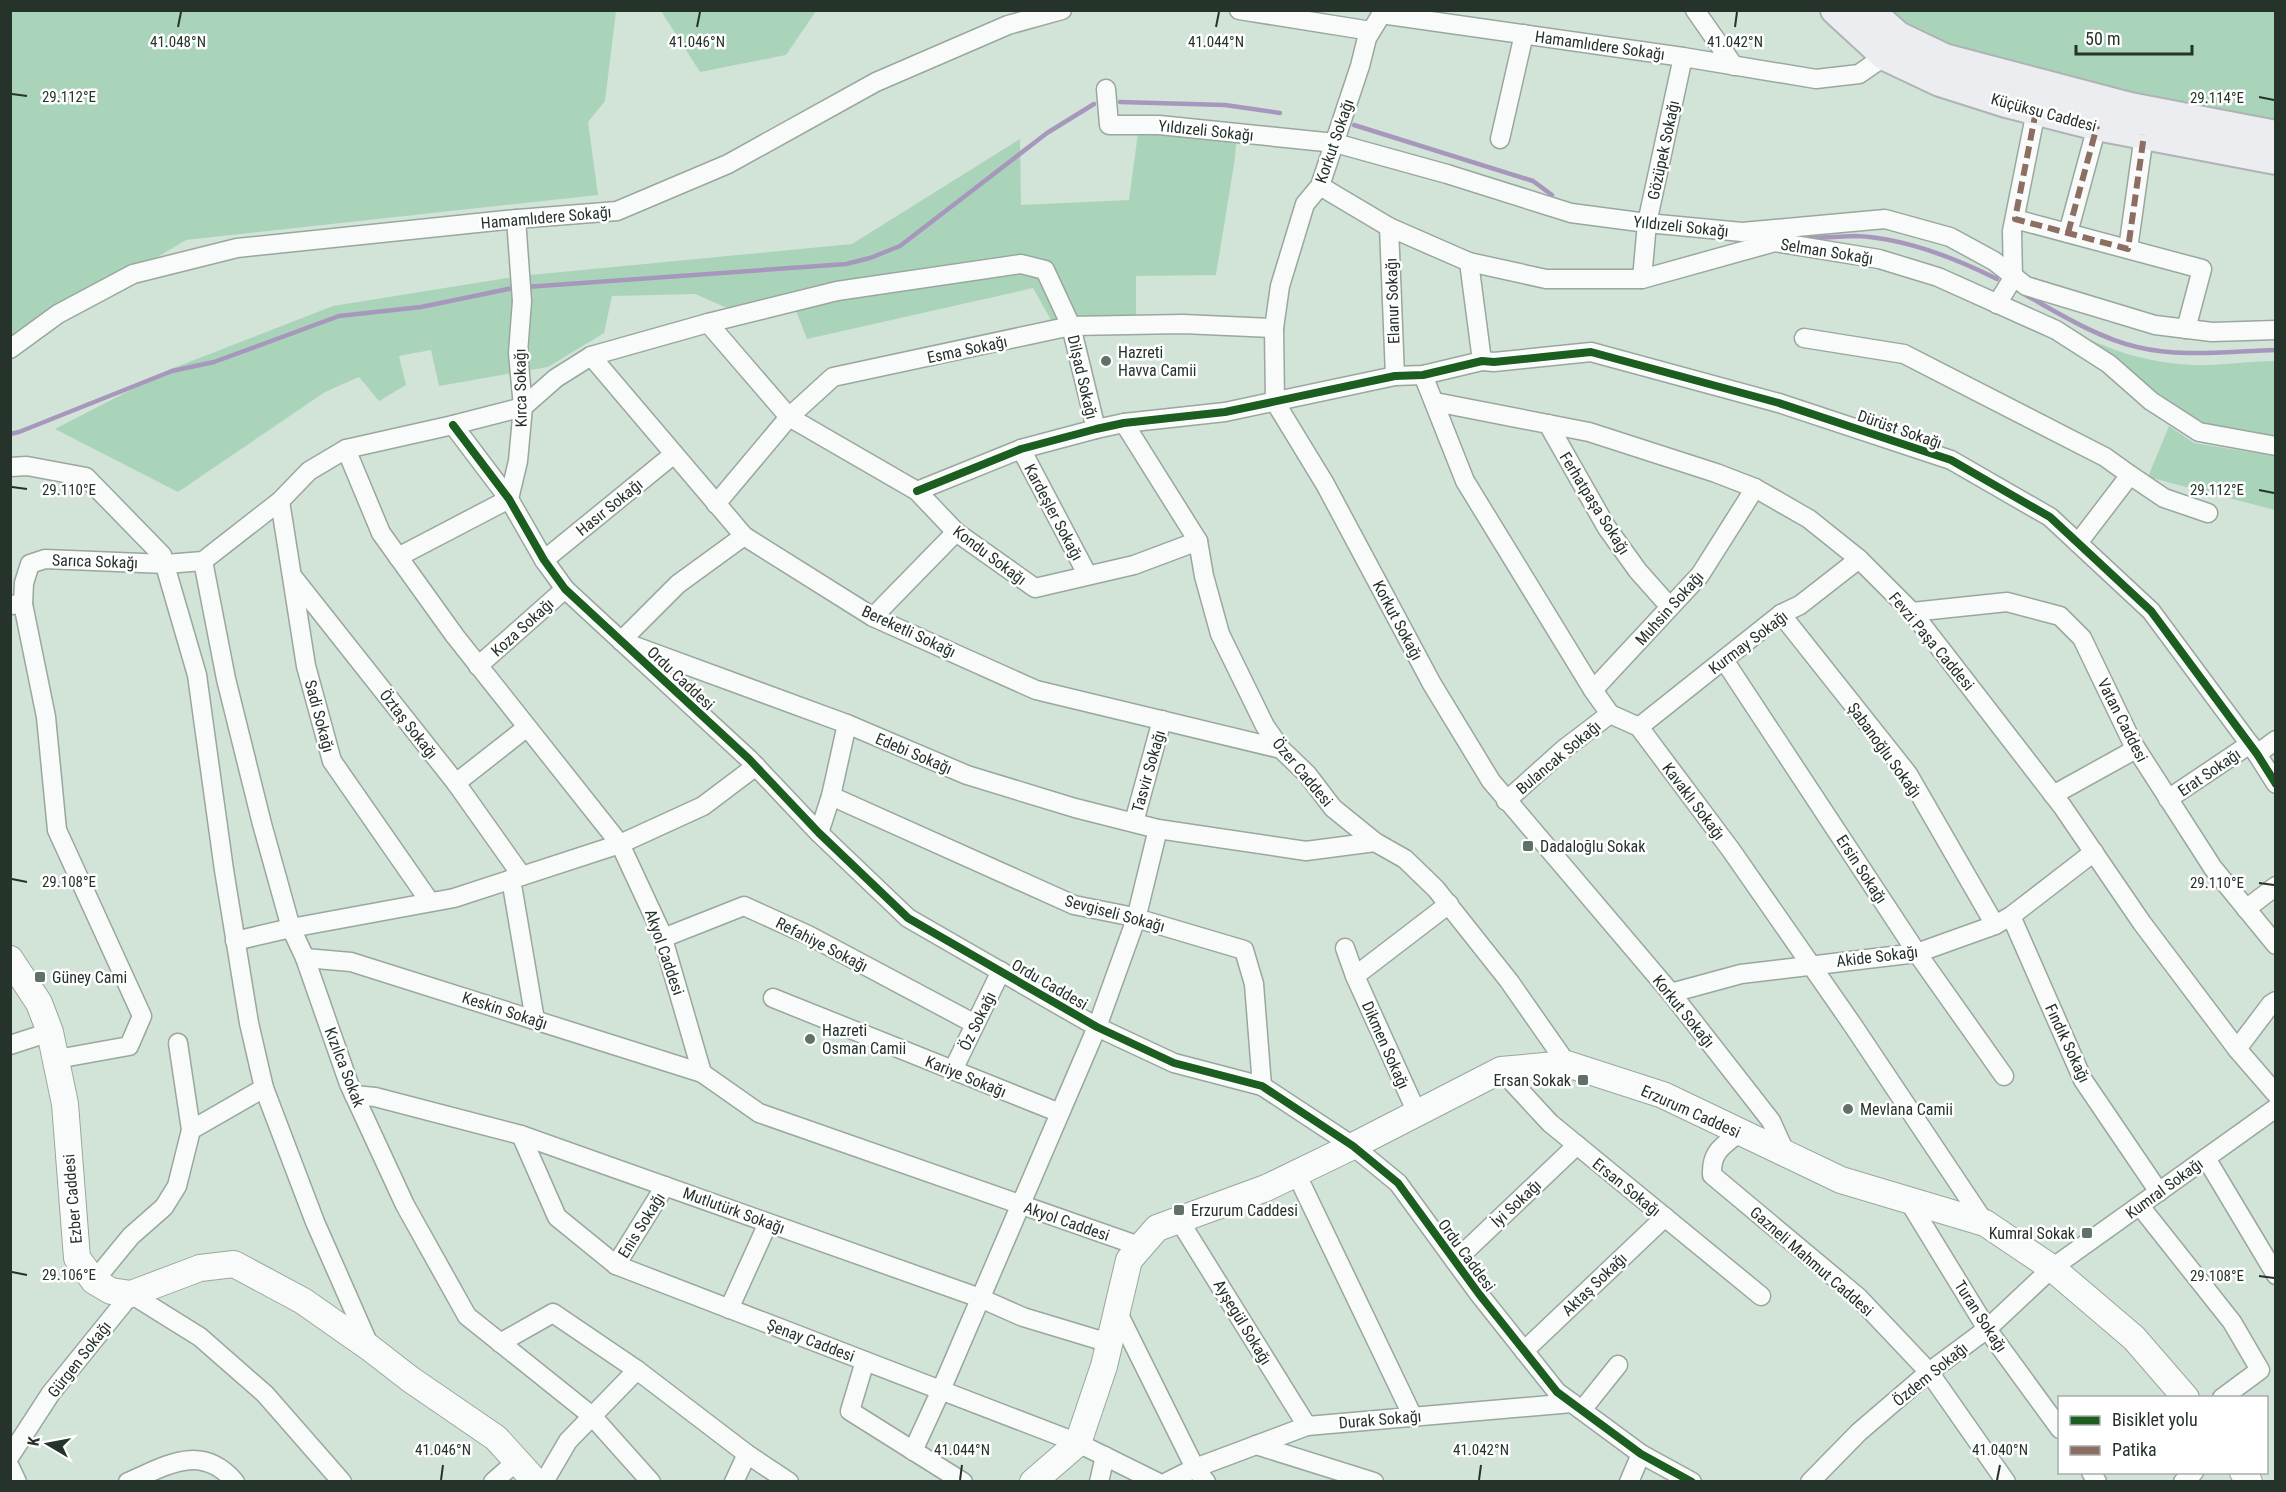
<svg xmlns="http://www.w3.org/2000/svg" width="2286" height="1492" viewBox="0 0 2286 1492" font-family="'Roboto Condensed',sans-serif">
<style>
.green{fill:#aad4ba}
.lines{fill:none;stroke-linecap:round;stroke-linejoin:round}
.stream{stroke:#a797bd;stroke-width:4.5}
.street-casing{stroke:#99a79e;stroke-width:21}
.secondary-casing{stroke:#99a79e;stroke-width:28}
.primary-casing{stroke:#aeb3b5;stroke-width:32}
.street{stroke:#f8fbf9;stroke-width:18}
.secondary{stroke:#f8fbf9;stroke-width:26}
.primary{stroke:#ecedf0;stroke-width:28}
.quiet{stroke:#8d6e63;stroke-width:6;stroke-dasharray:12 6;stroke-linecap:butt}
.cycleway-casing{stroke:#fff;stroke-width:11}
.cycleway{stroke:#1b5e20;stroke-width:8}
.ticks{fill:none;stroke:#26332b;stroke-width:2}
.poi-dot{fill:#627168;stroke:#fff;stroke-width:2}
.labels{text-anchor:middle;stroke-width:5;stroke-linejoin:round;paint-order:stroke}
.street-label{font-size:16px;fill:#26332b;stroke:#fff}
.poi-label{font-size:16px;fill:#26332b;stroke:#fff;text-anchor:start}
.ticks-label{font-size:15px;text-anchor:middle;fill:#26332b;stroke:#fff;stroke-width:5;stroke-linejoin:round;paint-order:stroke}
</style>
<rect width="100%" height="100%" fill="#d2e3d8"/>
<!-- green -->
<g class="green">
<path d="M 11,11 L 616,11 L 605,101 L 588,122 L 598,195 L 186,240 L 11,345 Z"/>
<path d="M 661,11 L 816,11 L 786,55 L 700,72 Z"/>
<path d="M 1891,11 L 2275,11 L 2275,129 L 1932,45 Z"/>
<path d="M 1237,130 L 1235,158 L 1216,275 L 1136,276 L 1136,315 L 1051,320 L 1033,288 L 807,339 L 795,308 L 734,311 L 695,294 L 612,296 L 604,333 L 548,367 L 439,386 L 431,350 L 399,356 L 406,385 L 379,401 L 359,377 L 325,392 L 178,492 L 55,429 L 171,369 L 333,306 L 520,276 L 852,244 L 1020,139 L 1021,205 L 1129,200 L 1138,133 Z"/>
<path d="M 2071,330 C 2109,351 2149,363 2193,365 C 2220,366 2248,361 2275,361 L 2275,439 L 2188,421 Z"/>
<path d="M 2169,426 L 2194,443 L 2275,456 L 2275,510 L 2148,477 Z"/>
</g>
<g class="lines">
<!-- stream -->
<g class="stream">
<path d="M 1120,102 L 1225,105 L 1280,113"/>
<path d="M 1354,125 L 1533,181 L 1552,195"/>
<path d="M 1810,237 C 1826,239 1840,236 1856,236 C 1904,238 1955,258 1997,279"/>
<path d="M 526,287 L 846,264 L 870,258 L 900,246 L 1047,133 L 1094,104"/>
<path d="M 2024,294 C 2058,313 2098,338 2137,347 C 2182,358 2230,351 2276,350"/>
<path d="M 10,434 L 19,432 L 172,371 L 214,362 L 339,316 L 421,307 L 518,287"/>
</g>
<!-- street casing -->
<g class="street-casing">
<g id="street">
<path d="M 1239,10 L 1371,31"/>
<path d="M 1384,10 L 1367,38 L 1360,66 L 1320,186 L 1305,204 L 1280,286 L 1274,328 L 1275,402 L 1325,484 L 1432,684 L 1491,781 L 1671,993 L 1771,1121 L 1786,1154"/>
<path d="M 1695,10 L 1734,66"/>
<path d="M 1381,14 L 1683,57 L 1816,79 L 1859,74 L 1885,56"/>
<path d="M 1106,89 L 1109,125 L 1159,125 L 1335,143 L 1447,174 L 1571,213 L 1647,223 L 1742,232 L 1885,219 L 1950,237 L 1994,261 L 2026,286 L 2155,325 L 2212,332 L 2276,330"/>
<path d="M 1500,139 L 1524,34"/>
<path d="M 1320,186 L 1389,227 L 1469,262 L 1546,279 L 1642,279 L 1775,242 L 1879,259 L 1938,277 L 2056,330 L 2109,364 L 2151,401 L 2199,432 L 2276,446"/>
<path d="M 2015,219 L 2202,269 L 2186,329"/>
<path d="M 1389,227 L 1395,376"/>
<path d="M 2068,233 L 2097,126"/>
<path d="M 2128,249 L 2144,135"/>
<path d="M 1469,262 L 1482,361"/>
<path d="M 1642,279 L 1647,223 L 1683,57"/>
<path d="M 1997,304 L 2013,278 L 2012,231 L 2036,111"/>
<path d="M 708,323 L 789,417 L 917,491 L 956,532 L 1035,588 L 1134,565 L 1198,541"/>
<path d="M 1804,338 L 1904,354 L 2105,457 L 2130,475 L 2078,543"/>
<path d="M 10,349 L 58,314 L 133,274 L 237,248 L 506,220 L 617,211 L 728,164 L 876,82 L 1008,25 L 1062,10"/>
<path d="M 591,356 L 744,536 L 873,617 L 1036,690 L 1281,749"/>
<path d="M 1423,375 L 1465,481 L 1593,690 L 1610,714 L 1639,727 L 1731,850 L 1852,1024 L 1985,1223"/>
<path d="M 1435,402 L 1589,432 L 1716,473 L 1755,488 L 1809,519 L 1859,559 L 1912,612 L 1950,661 L 2062,806 L 2142,923 L 2237,1049 L 2276,1094"/>
<path d="M 1124,423 L 1198,541 L 1204,576 L 1220,634 L 1265,726 L 1281,749 L 1307,774 L 1333,808 L 1375,842 L 1405,859 L 1436,889 L 1509,981 L 1567,1064"/>
<path d="M 1548,424 L 1607,528 L 1638,571 L 1670,607"/>
<path d="M 453,425 L 509,499 L 544,560 L 565,589 L 749,759 L 819,833 L 908,918 L 1097,1027 L 1174,1063 L 1262,1086 L 1353,1146 L 1398,1183 L 1479,1294 L 1557,1392 L 1641,1454 L 1692,1482"/>
<path d="M 346,449 L 381,533 L 455,636 L 620,844 L 661,932 L 702,1073 L 759,1113 L 1142,1247"/>
<path d="M 1021,449 L 1087,574"/>
<path d="M 10,467 L 27,466 L 86,477 L 162,555 L 197,675 L 224,870 L 249,1023 L 264,1088 L 315,1222 L 370,1347"/>
<path d="M 2130,475 L 2164,498 L 2208,513"/>
<path d="M 917,491 L 1021,449 L 1096,429 L 1124,423 L 1225,412 L 1395,376 L 1423,375 L 1482,361 L 1494,362 L 1591,352 L 1779,403 L 1951,460 L 2050,517 L 2151,611 L 2257,754 L 2276,784"/>
<path d="M 280,501 L 306,666 L 332,761 L 430,902"/>
<path d="M 716,504 L 789,417 L 833,377 L 1071,326 L 1183,324 L 1274,328"/>
<path d="M 744,536 L 678,584 L 621,641 L 847,724 L 967,775 L 1075,808 L 1158,829 L 1306,851 L 1375,842"/>
<path d="M 398,557 L 509,499 L 518,461 L 523,407 L 518,353 L 522,301 L 516,219"/>
<path d="M 544,560 L 674,454"/>
<path d="M 203,561 L 226,679 L 262,824 L 291,928 L 305,958 L 349,1084 L 405,1205 L 467,1316 L 592,1416 L 651,1482"/>
<path d="M 293,577 L 456,783 L 522,876"/>
<path d="M 23,604 L 24,583 L 30,564 L 45,559 L 166,564 L 203,561 L 280,501 L 309,471 L 346,449 L 453,425 L 523,407 L 556,378 L 591,356 L 708,323 L 837,291 L 1021,264 L 1045,270 L 1071,326 L 1096,429"/>
<path d="M 10,605 L 23,604 L 46,717 L 57,830 L 142,1016 L 129,1046 L 57,1059"/>
<path d="M 1912,612 L 2007,602 L 2060,616 L 2082,638 L 2132,742 L 2213,868 L 2276,945"/>
<path d="M 1781,614 L 1908,774 L 1995,925"/>
<path d="M 873,617 L 956,532"/>
<path d="M 1724,660 L 1917,953 L 2004,1076"/>
<path d="M 478,666 L 565,589"/>
<path d="M 1593,690 L 1700,575 L 1755,488"/>
<path d="M 1639,727 L 1781,614 L 1800,605 L 1859,559"/>
<path d="M 2257,754 L 2276,740"/>
<path d="M 456,783 L 526,728"/>
<path d="M 2053,795 L 2136,749"/>
<path d="M 831,796 L 1074,905 L 1129,916 L 1244,950 L 1254,984 L 1262,1086"/>
<path d="M 2168,799 L 2250,744"/>
<path d="M 1506,801 L 1564,749 L 1610,714"/>
<path d="M 1134,822 L 1162,720"/>
<path d="M 819,833 L 831,796 L 847,724"/>
<path d="M 511,879 L 535,1020"/>
<path d="M 2246,909 L 2276,886"/>
<path d="M 2011,916 L 2083,1080 L 2159,1192"/>
<path d="M 663,938 L 744,906 L 808,935 L 975,1024"/>
<path d="M 235,941 L 291,928 L 454,898 L 620,844 L 703,806 L 756,766"/>
<path d="M 1345,948 L 1355,976"/>
<path d="M 305,958 L 351,962 L 702,1073"/>
<path d="M 1671,993 L 1741,974 L 1917,953 L 1995,925 L 2011,916 L 2094,852"/>
<path d="M 773,998 L 1060,1113"/>
<path d="M 178,1043 L 191,1130"/>
<path d="M 10,1045 L 50,1032"/>
<path d="M 2237,1049 L 2271,1004 L 2276,1001"/>
<path d="M 953,1070 L 1001,971"/>
<path d="M 1501,1070 L 1550,1123 L 1761,1296"/>
<path d="M 354,1095 L 375,1097 L 521,1135 L 980,1298 L 1023,1317 L 1109,1343"/>
<path d="M 1417,1113 L 1355,976 L 1449,904"/>
<path d="M 1740,1132 C 1723,1146 1711,1151 1712,1175 L 1858,1297 L 1929,1372 L 2006,1482"/>
<path d="M 521,1135 L 557,1217 L 616,1265 L 1078,1443 L 1157,1482"/>
<path d="M 2206,1158 L 2276,1275"/>
<path d="M 1296,1173 L 1413,1417"/>
<path d="M 1908,1200 L 1987,1329 L 2060,1429"/>
<path d="M 2140,1206 L 2232,1322 L 2260,1370 L 2222,1398"/>
<path d="M 1179,1220 L 1307,1426"/>
<path d="M 1455,1261 L 1577,1145"/>
<path d="M 616,1265 L 665,1186"/>
<path d="M 94,1281 L 131,1236 L 164,1207 L 177,1186 L 191,1130 L 264,1088"/>
<path d="M 729,1309 L 768,1223"/>
<path d="M 1117,1311 L 1195,1468 L 1206,1482"/>
<path d="M 500,1343 L 553,1313 L 637,1370"/>
<path d="M 1524,1351 L 1665,1217"/>
<path d="M 865,1361 L 850,1411 L 963,1482"/>
<path d="M 1582,1410 L 1618,1365"/>
<path d="M 1256,1445 L 1374,1482"/>
<path d="M 913,1451 L 941,1390 L 1097,1027 L 1136,919 L 1158,829"/>
<path d="M 10,1456 L 51,1393 L 131,1294 L 200,1337 L 265,1394 L 342,1482"/>
<path d="M 10,1467 L 17,1482"/>
<path d="M 2091,1472 L 2097,1482"/>
<path d="M 128,1482 C 166,1466 201,1442 235,1482"/>
<path d="M 493,1482 L 517,1461"/>
<path d="M 544,1482 L 568,1441 L 637,1370 L 747,1454 L 789,1482"/>
<path d="M 734,1482 L 747,1454"/>
<path d="M 1099,1482 L 1105,1456"/>
<path d="M 1167,1482 L 1195,1468 L 1307,1426 L 1572,1403"/>
<path d="M 1629,1482 L 1641,1454"/>
<path d="M 1810,1482 L 1859,1432 L 1929,1372 L 1987,1329 L 2052,1268 L 2276,1108"/>
<path d="M 2183,1482 L 2194,1472"/>
</g>
</g>
<!-- secondary casing -->
<g class="secondary-casing">
<g id="secondary">
<path d="M 10,959 L 39,1003 L 50,1032 L 65,1104 L 77,1258 L 94,1281 L 111,1291 L 131,1294 L 200,1268 L 234,1264 L 303,1301 L 370,1348 L 410,1379 L 496,1438 L 536,1482"/>
<path d="M 2243,1472 L 2249,1482"/>
<path d="M 1033,1482 L 1078,1443 L 1104,1366 L 1129,1260 L 1157,1228 L 1266,1188 L 1353,1146 L 1501,1070 L 1567,1064 L 1663,1095 L 1841,1180 L 1985,1223 L 2052,1268 L 2134,1338 L 2186,1398"/>
</g>
</g>
<!-- primary casing -->
<g class="primary-casing">
<g id="primary">
<path d="M 1835,10 L 1885,56 L 1940,82 L 2006,103 L 2097,126 L 2276,160"/>
<path d="M 1869,10 L 1898,36 L 1944,58 L 2130,107 L 2276,135"/>
</g>
</g>
<!-- street -->
<use href="#street" class="street"/>
<!-- secondary -->
<use href="#secondary" class="secondary"/>
<!-- primary -->
<use href="#primary" class="primary"/>
<!-- quiet -->
<g class="quiet">
<path d="M 2036,111 L 2015,219 L 2128,249 L 2144,135"/>
<path d="M 2068,233 L 2097,126"/>
</g>
<!-- cycleway casing -->
<g class="cycleway-casing">
<g id="cycleway">
<path d="M 453,425 L 509,499 L 544,560 L 565,589 L 749,759 L 819,833 L 908,918 L 1097,1027 L 1174,1063 L 1262,1086 L 1353,1146 L 1398,1183 L 1479,1294 L 1557,1392 L 1641,1454 L 1692,1482"/>
<path d="M 917,491 L 1021,449 L 1096,429 L 1124,423 L 1225,412 L 1395,376 L 1423,375 L 1482,361 L 1494,362 L 1591,352 L 1779,403 L 1951,460 L 2050,517 L 2151,611 L 2257,754 L 2276,784"/>
</g>
</g>
<!-- cycleway -->
<use href="#cycleway" class="cycleway"/>
</g>
<!-- ticks -->
<path class="ticks" d="M 178,27 L 181,12M 697,27 L 700,12M 1216,27 L 1219,12M 1735,27 L 1737,12M 12,94 L 27,96M 2259,97 L 2274,100M 12,487 L 27,489M 2259,490 L 2274,493M 12,879 L 27,882M 2259,883 L 2274,885M 12,1272 L 27,1275M 2259,1276 L 2274,1278M 441,1480 L 443,1465M 960,1480 L 962,1465M 1479,1480 L 1481,1465M 1997,1480 L 2000,1465"/>
<!-- markers -->
<g class="poi-dot">
<circle cx="1106" cy="361" r="6"/>
<rect x="1522" y="840" width="12" height="12" rx="3"/>
<rect x="34" y="971" width="12" height="12" rx="3"/>
<circle cx="810" cy="1039" r="6"/>
<rect x="1577" y="1074" width="12" height="12" rx="3"/>
<circle cx="1848" cy="1109" r="6"/>
<rect x="1173" y="1204" width="12" height="12" rx="3"/>
<rect x="2081" y="1227" width="12" height="12" rx="3"/>
</g>
<g class="labels">
<!-- street labels -->
<g class="street-label">
<text transform="translate(1600 45) rotate(8)" y="6">Hamamlıdere Sokağı</text>
<text transform="translate(2044 112) rotate(15)" y="6">Küçüksu Caddesi</text>
<text transform="translate(1206 130) rotate(6)" y="6">Yıldızeli Sokağı</text>
<text transform="translate(1334 141) rotate(-71)" y="6">Korkut Sokağı</text>
<text transform="translate(1663 150) rotate(-78)" y="6">Gözüpek Sokağı</text>
<text transform="translate(546 217) rotate(-5)" y="6">Hamamlıdere Sokağı</text>
<text transform="translate(1681 226) rotate(6)" y="6">Yıldızeli Sokağı</text>
<text transform="translate(1827 251) rotate(9)" y="6">Selman Sokağı</text>
<text transform="translate(1392 301) rotate(-92)" y="6">Elanur Sokağı</text>
<text transform="translate(967 349) rotate(-12)" y="6">Esma Sokağı</text>
<text transform="translate(1083 377) rotate(77)" y="6">Dilşad Sokağı</text>
<text transform="translate(520 388) rotate(-91)" y="6">Kırca Sokağı</text>
<text transform="translate(1900 429) rotate(19)" y="6">Dürüst Sokağı</text>
<text transform="translate(1595 503) rotate(58)" y="6">Ferhatpaşa Sokağı</text>
<text transform="translate(609 507) rotate(-39)" y="6">Hasır Sokağı</text>
<text transform="translate(1054 512) rotate(62)" y="6">Kardeşler Sokağı</text>
<text transform="translate(990 555) rotate(37)" y="6">Kondu Sokağı</text>
<text transform="translate(95 561) rotate(2)" y="6">Sarıca Sokağı</text>
<text transform="translate(1669 608) rotate(-48)" y="6">Muhsin Sokağı</text>
<text transform="translate(1398 620) rotate(62)" y="6">Korkut Sokağı</text>
<text transform="translate(522 627) rotate(-42)" y="6">Koza Sokağı</text>
<text transform="translate(909 631) rotate(25)" y="6">Bereketli Sokağı</text>
<text transform="translate(1932 641) rotate(50)" y="6">Fevzi Paşa Caddesi</text>
<text transform="translate(1748 642) rotate(-37)" y="6">Kurmay Sokağı</text>
<text transform="translate(681 678) rotate(43)" y="6">Ordu Caddesi</text>
<text transform="translate(320 716) rotate(75)" y="6">Sadi Sokağı</text>
<text transform="translate(2123 720) rotate(63)" y="6">Vatan Caddesi</text>
<text transform="translate(409 724) rotate(52)" y="6">Öztaş Sokağı</text>
<text transform="translate(1885 750) rotate(54)" y="6">Şabanoğlu Sokağı</text>
<text transform="translate(914 753) rotate(23)" y="6">Edebi Sokağı</text>
<text transform="translate(1558 757) rotate(-40)" y="6">Bulancak Sokağı</text>
<text transform="translate(1148 771) rotate(-74)" y="6">Tasvir Sokağı</text>
<text transform="translate(1303 772) rotate(50)" y="6">Özer Caddesi</text>
<text transform="translate(2209 772) rotate(-34)" y="6">Erat Sokağı</text>
<text transform="translate(1694 801) rotate(53)" y="6">Kavaklı Sokağı</text>
<text transform="translate(1862 869) rotate(57)" y="6">Ersin Sokağı</text>
<text transform="translate(1115 913) rotate(15)" y="6">Sevgiseli Sokağı</text>
<text transform="translate(822 944) rotate(27)" y="6">Refahiye Sokağı</text>
<text transform="translate(665 952) rotate(71)" y="6">Akyol Caddesi</text>
<text transform="translate(1877 956) rotate(-7)" y="6">Akide Sokağı</text>
<text transform="translate(1050 984) rotate(30)" y="6">Ordu Caddesi</text>
<text transform="translate(505 1010) rotate(18)" y="6">Keskin Sokağı</text>
<text transform="translate(1684 1011) rotate(51)" y="6">Korkut Sokağı</text>
<text transform="translate(977 1021) rotate(-64)" y="6">Öz Sokağı</text>
<text transform="translate(2068 1043) rotate(65)" y="6">Fındık Sokağı</text>
<text transform="translate(1386 1045) rotate(66)" y="6">Dikmen Sokağı</text>
<text transform="translate(345 1067) rotate(69)" y="6">Kızılca Sokak</text>
<text transform="translate(966 1076) rotate(22)" y="6">Kariye Sokağı</text>
<text transform="translate(1691 1111) rotate(24)" y="6">Erzurum Caddesi</text>
<text transform="translate(1627 1187) rotate(39)" y="6">Ersan Sokağı</text>
<text transform="translate(2164 1188) rotate(-36)" y="6">Kumral Sokağı</text>
<text transform="translate(72 1199) rotate(-95)" y="6">Ezber Caddesi</text>
<text transform="translate(1516 1203) rotate(-43)" y="6">İyi Sokağı</text>
<text transform="translate(734 1210) rotate(20)" y="6">Mutlutürk Sokağı</text>
<text transform="translate(1067 1221) rotate(19)" y="6">Akyol Caddesi</text>
<text transform="translate(641 1225) rotate(-58)" y="6">Enis Sokağı</text>
<text transform="translate(1467 1255) rotate(54)" y="6">Ordu Caddesi</text>
<text transform="translate(1812 1261) rotate(41)" y="6">Gazneli Mahmut Caddesi</text>
<text transform="translate(1594 1284) rotate(-44)" y="6">Aktaş Sokağı</text>
<text transform="translate(1981 1316) rotate(57)" y="6">Turan Sokağı</text>
<text transform="translate(1243 1322) rotate(59)" y="6">Ayşegül Sokağı</text>
<text transform="translate(811 1340) rotate(21)" y="6">Şenay Caddesi</text>
<text transform="translate(79 1359) rotate(-52)" y="6">Gürgen Sokağı</text>
<text transform="translate(1930 1374) rotate(-39)" y="6">Özdem Sokağı</text>
<text transform="translate(1380 1419) rotate(-5)" y="6">Durak Sokağı</text>
</g>
<!-- poi labels -->
<g class="poi-label">
<text x="1118" y="358">Hazreti<tspan x="1118" dy="18">Havva Camii</tspan></text>
<text x="1540" y="852">Dadaloğlu Sokak</text>
<text x="52" y="983">Güney Cami</text>
<text x="822" y="1036">Hazreti<tspan x="822" dy="18">Osman Camii</tspan></text>
<text x="1571" y="1086" text-anchor="end">Ersan Sokak</text>
<text x="1860" y="1115">Mevlana Camii</text>
<text x="1191" y="1216">Erzurum Caddesi</text>
<text x="2075" y="1239" text-anchor="end">Kumral Sokak</text>
</g>
</g>
<g class="ticks-label">
<text x="178" y="47">41.048°N</text>
<text x="697" y="47">41.046°N</text>
<text x="1216" y="47">41.044°N</text>
<text x="1735" y="47">41.042°N</text>
<text x="69" y="102">29.112°E</text>
<text x="2217" y="103">29.114°E</text>
<text x="69" y="495">29.110°E</text>
<text x="2217" y="495">29.112°E</text>
<text x="69" y="887">29.108°E</text>
<text x="2217" y="888">29.110°E</text>
<text x="69" y="1280">29.106°E</text>
<text x="2217" y="1281">29.108°E</text>
<text x="443" y="1455">41.046°N</text>
<text x="962" y="1455">41.044°N</text>
<text x="1481" y="1455">41.042°N</text>
<text x="2000" y="1455">41.040°N</text>
</g>
<!-- border -->
<rect width="2286" height="1492" fill="none" stroke="#26332b" stroke-width="24"/>
<!-- legend -->
<rect x="2058" y="1396" width="210" height="78" fill="#ffffff" stroke="#a8adaa" stroke-width="1.5"/>
<rect x="2070" y="1416" width="30" height="9" fill="#1b5e20" stroke="#a8adaa" stroke-width="1.5"/>
<text x="2112" y="1426" font-size="18" fill="#26332b">Bisiklet yolu</text>
<rect x="2070" y="1446" width="30" height="9" fill="#8d6e63" stroke="#a8adaa" stroke-width="1.5"/>
<text x="2112" y="1456" font-size="18" fill="#26332b">Patika</text>
<!-- north arrow -->
<g transform="translate(48 1444) rotate(280)" stroke="#ffffff" stroke-width="4.5" paint-order="stroke">
<path d="M0-4.5L10 22L0 15L-10 22Z" fill="#26332b"/>
<text y="-9" font-size="16" font-weight="bold" text-anchor="middle" fill="#26332b">K</text>
</g>
<!-- scale -->
<path d="M2076 45v9h116v-9" fill="none" stroke="#26332b" stroke-width="3"/>
<text x="2085" y="45" font-size="18" fill="#26332b" stroke="#ffffff" stroke-width="4.5" paint-order="stroke">50 m</text>
</svg>
